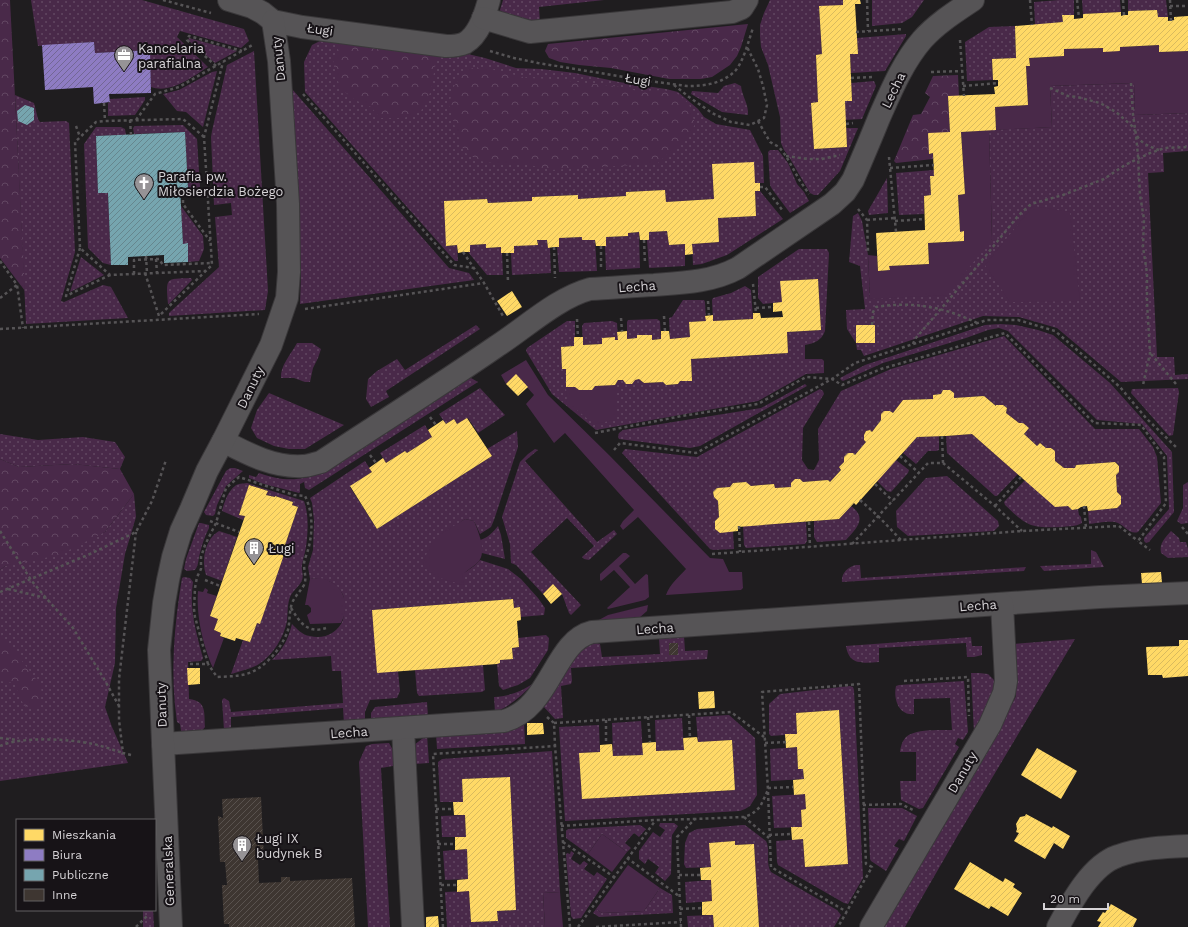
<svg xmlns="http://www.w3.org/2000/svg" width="1188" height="927" viewBox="0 0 1188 927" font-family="'Work Sans',sans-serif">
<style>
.grass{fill:url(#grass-dots)}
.forest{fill:url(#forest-crowns)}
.green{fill:#492949}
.homes{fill:url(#homes-hatch)}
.offices{fill:url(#offices-hatch)}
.public{fill:url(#public-hatch)}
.building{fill:url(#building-hatch)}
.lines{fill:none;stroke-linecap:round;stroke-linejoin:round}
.minor-casing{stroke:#3a383a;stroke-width:24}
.path{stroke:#565456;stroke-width:2.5;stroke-dasharray:3 3;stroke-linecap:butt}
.minor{stroke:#565456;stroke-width:22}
.labels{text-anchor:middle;stroke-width:4;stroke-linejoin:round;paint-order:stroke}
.street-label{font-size:13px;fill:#d6d3d6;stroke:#171317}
.poi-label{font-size:13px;fill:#d6d3d6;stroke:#171317;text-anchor:start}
</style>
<defs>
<pattern id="grass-dots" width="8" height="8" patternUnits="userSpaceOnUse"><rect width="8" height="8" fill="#492949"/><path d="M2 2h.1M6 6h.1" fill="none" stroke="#624762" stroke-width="1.8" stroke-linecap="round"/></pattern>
<pattern id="forest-crowns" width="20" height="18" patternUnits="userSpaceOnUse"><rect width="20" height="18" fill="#492949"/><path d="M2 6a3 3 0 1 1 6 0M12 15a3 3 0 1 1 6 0" fill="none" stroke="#624762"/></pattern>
<pattern id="homes-hatch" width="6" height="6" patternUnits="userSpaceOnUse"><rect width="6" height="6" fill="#ffd966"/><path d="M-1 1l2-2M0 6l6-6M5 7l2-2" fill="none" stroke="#d9ba5e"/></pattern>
<pattern id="offices-hatch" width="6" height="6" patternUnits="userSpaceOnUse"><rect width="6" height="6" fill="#8e7cc3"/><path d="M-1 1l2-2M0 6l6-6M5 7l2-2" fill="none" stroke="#736795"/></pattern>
<pattern id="public-hatch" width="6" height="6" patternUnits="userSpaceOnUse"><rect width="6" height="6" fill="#76a5af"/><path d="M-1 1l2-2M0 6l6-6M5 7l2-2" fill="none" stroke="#66868e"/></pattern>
<pattern id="building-hatch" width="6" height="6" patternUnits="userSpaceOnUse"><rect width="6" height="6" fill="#3e3631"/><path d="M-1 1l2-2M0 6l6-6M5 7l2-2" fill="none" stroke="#59524e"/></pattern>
</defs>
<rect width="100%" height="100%" fill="#1f1d1f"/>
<!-- grass -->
<g class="grass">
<path d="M 31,0 L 142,0 L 244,29 L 249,41 L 241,48 L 180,31 L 177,37 L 208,67 C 192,77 171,94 151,87 L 149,50 L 95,53 L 94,42 L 38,46 Z"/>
<path d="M 503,0 L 604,0 L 539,7 L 540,23 L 533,23 L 501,13 L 500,10 Z"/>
<path d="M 770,0 L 843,0 L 843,5 L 819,7 L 822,54 L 816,55 L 818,102 L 811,103 L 814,149 L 847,147 L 846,128 L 858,128 L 840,171 L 818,195 L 814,195 L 810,193 L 789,157 L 784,150 L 781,143 L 780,117 L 768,65 L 761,47 L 760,36 L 760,25 L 764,13 Z"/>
<path d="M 872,0 L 924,0 L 912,17 L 902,23 L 872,26 Z"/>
<path d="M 1059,0 L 1074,0 L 1074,15 L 1062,15 L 1063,22 L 1035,25 L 1034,2 Z"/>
<path d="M 1082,0 L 1120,0 L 1121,12 L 1083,14 Z"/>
<path d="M 1128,0 L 1166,0 L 1168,17 L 1158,17 L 1157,10 L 1128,11 Z"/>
<path d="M 1015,26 L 1016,58 L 992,59 L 993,80 L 967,81 L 965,42 L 989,27 Z"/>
<path d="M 906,34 L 906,36 L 885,71 L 851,73 L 850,54 L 858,54 L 857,38 Z"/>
<path d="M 189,38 L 237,51 L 215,63 L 188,40 Z"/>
<path d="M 320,41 L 344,41 L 459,52 L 485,58 L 516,68 L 541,69 L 575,73 L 619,82 L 666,89 L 678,92 L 698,109 L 704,117 L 716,124 L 750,130 L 763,156 L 764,183 L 755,183 L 712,164 L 714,199 L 666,202 L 665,190 L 626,192 L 626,196 L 578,199 L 578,195 L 532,197 L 532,201 L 488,203 L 487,199 L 444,201 L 447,246 L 457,245 L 458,261 L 455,261 L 305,92 L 304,62 L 312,45 Z"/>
<path d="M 254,51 L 268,291 L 265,310 L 169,316 L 169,313 L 219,267 L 215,217 L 232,215 L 231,203 L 214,205 L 211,137 L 212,131 L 227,65 Z"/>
<path d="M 217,71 L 203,127 L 186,112 L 177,111 L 163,94 L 179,90 L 212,72 Z"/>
<path d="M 874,81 L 876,86 L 862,119 L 845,120 L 845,101 L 852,101 L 851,83 Z"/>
<path d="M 735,83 L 741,86 C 742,96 749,105 748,115 L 722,112 L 691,94 L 692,91 L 718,93 L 724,86 Z"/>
<path d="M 1134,83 L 1135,115 L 1188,113 L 1188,151 L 1163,153 L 1164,172 L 1148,173 L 1157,357 L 1174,357 L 1175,375 L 1188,374 L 1188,379 L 1121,382 L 1114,376 L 1057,328 L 1019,317 L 983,316 L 864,356 L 861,350 L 857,350 L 856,343 L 847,329 L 846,310 L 865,309 L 860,266 L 849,262 L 853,216 L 858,213 L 862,221 L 868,255 L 870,299 L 992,239 L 989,130 L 1052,127 L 1050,86 Z"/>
<path d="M 292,89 L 449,268 L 469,273 L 474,280 L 300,304 L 301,273 L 294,158 Z"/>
<path d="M 15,95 L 34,103 L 38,119 L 40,122 L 66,121 L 69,123 L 75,252 L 61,301 L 64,302 L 103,285 L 111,287 L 128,318 L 26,324 Z"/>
<path d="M 145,97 L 145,100 L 135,115 L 108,116 L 108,103 L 110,102 L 110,99 Z"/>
<path d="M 183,125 L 197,139 L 200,187 L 193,192 L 186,192 L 186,188 L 188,188 L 185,132 L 134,134 L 133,128 L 135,126 Z"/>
<path d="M 96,127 L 121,127 L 125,129 L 126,135 L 96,136 L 98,193 L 108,193 L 111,265 L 103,263 L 88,248 L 84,144 Z"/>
<path d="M 770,150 L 778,150 L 788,163 L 797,184 L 804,192 L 809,201 L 790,213 L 772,189 L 770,185 L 768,152 Z"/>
<path d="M 934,170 L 934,176 L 930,176 L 931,195 L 924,196 L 924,214 L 899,215 L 896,173 Z"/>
<path d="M 887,178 L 888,213 L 869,215 L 868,211 Z"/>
<path d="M 755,191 L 760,191 L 783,219 L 727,255 L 702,264 L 693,265 L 692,244 L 719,242 L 718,218 L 756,216 Z"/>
<path d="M 181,206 L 203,236 L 204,249 L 199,261 L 188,262 L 188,244 L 183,244 Z"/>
<path d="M 667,231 L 669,245 L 685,244 L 685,266 L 649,268 L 647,240 L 649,232 Z"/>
<path d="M 639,232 L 640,268 L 606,270 L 605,246 L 606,246 L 606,237 L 628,236 L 628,233 Z"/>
<path d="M 582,237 L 583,240 L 595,240 L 597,271 L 559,272 L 557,247 L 559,247 L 559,238 Z"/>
<path d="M 537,240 L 547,240 L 548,247 L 550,248 L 551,273 L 512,275 L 511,253 L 514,252 L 514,246 L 538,244 Z"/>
<path d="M 486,244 L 486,248 L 501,247 L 501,253 L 502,253 L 503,275 L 487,275 L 468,252 L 470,252 L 470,245 Z"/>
<path d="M 799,249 L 827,249 L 829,253 L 825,331 C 821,341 815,343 805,345 L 805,359 L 822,359 L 824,361 L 824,373 L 806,374 L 758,401 L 596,430 L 552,394 L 526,351 L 527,348 L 567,321 L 575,321 L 575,337 L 574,338 L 574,346 L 561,347 L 562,369 L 566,369 L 566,387 L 575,387 L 579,390 L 592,390 L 595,386 L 615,385 L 618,380 L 639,379 L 644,383 L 663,382 L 666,385 L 678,384 L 680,381 L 692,381 L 691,359 L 788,353 L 787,332 L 821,330 L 818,279 L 781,281 L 782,302 L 763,304 L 758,298 L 758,277 Z"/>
<path d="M 81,257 L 104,275 L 70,292 Z"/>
<path d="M 191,278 L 192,280 L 169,304 L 168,304 C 166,277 165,279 191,278 Z"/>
<path d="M 745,286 L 751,290 L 753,319 L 713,321 L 712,300 L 713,298 L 731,293 Z"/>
<path d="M 683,300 L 704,300 L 705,302 L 706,321 L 689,322 L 690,337 L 670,339 L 669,318 L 672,317 Z"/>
<path d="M 657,319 L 660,321 L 661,339 L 652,340 L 651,335 L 637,335 L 637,338 L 627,339 L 627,322 L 628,320 Z"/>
<path d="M 612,321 L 617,323 L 618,340 L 615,340 L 615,337 L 602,338 L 602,344 L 583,345 L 582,326 L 584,323 Z"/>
<path d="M 1000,324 L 1016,325 L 1038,330 L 1053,335 L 1110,383 L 1172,452 L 1174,512 L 1149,542 L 1146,543 L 1144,541 L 1144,538 L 1169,509 L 1167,456 L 1142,424 L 1097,420 L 1008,331 L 999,328 L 988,330 L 966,338 L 883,363 L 843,381 L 841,380 L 840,378 L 865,365 L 985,325 Z"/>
<path d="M 476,325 L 480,329 L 386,391 L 389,397 L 371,407 L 366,399 L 368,379 L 377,371 L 397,359 L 405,370 Z"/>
<path d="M 1004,336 L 1095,429 L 1139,429 L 1153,447 L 1157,457 L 1161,503 L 1138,532 C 1130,535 1125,526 1118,523 C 1113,520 1096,523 1089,524 L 1088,511 L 1117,508 L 1121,504 L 1121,496 L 1117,492 L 1116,475 L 1119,472 L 1119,465 L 1115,462 L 1076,465 L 1075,468 L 1064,468 L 1055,461 L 1055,451 L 1051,448 L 1046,448 L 1040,443 L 1037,446 L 1024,434 L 1029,428 L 1023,423 L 1019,423 L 1006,413 L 1007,408 L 1003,405 L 997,405 L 996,406 L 984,396 L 954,398 L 954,393 L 950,390 L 943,390 L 941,394 L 933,395 L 933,399 L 903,400 L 893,413 L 890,411 L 884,411 L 882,414 L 881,420 L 872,432 L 870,430 L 866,431 L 864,435 L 864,440 L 866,442 L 855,455 L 853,453 L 848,453 L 844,457 L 844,462 L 839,467 L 841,470 L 830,482 L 828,480 L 803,482 L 800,479 L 795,479 L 791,487 L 775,488 L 774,484 L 751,486 L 745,482 L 733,483 L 730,487 L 717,488 L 713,492 L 714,497 L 718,501 L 719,517 L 715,521 L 715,529 L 720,532 L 733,531 L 734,549 L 713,550 L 710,549 L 622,453 L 625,449 L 697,457 L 820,389 L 823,391 L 824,394 L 803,428 L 802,460 L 808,469 L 814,470 L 819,460 L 818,429 L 841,391 L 891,369 Z"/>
<path d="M 297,343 L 312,343 L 321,349 L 318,358 L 313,368 L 310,382 L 305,382 L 294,378 L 281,378 C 280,366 291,354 297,343 Z"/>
<path d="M 471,378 L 478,382 L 309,490 L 305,488 L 304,482 L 300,484 L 300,492 L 299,493 L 264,484 L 249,478 L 249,475 L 256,477 L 259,473 C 284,482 300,481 325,472 L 467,379 Z"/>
<path d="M 805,384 L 807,386 L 700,446 L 690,448 L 619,439 L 618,437 L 619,433 L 623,430 L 761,408 Z"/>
<path d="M 480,388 L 505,415 L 478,433 L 468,418 L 457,424 L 454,419 L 446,424 L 439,414 Z"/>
<path d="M 1178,388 L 1179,392 L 1173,435 L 1169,436 L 1131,393 L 1132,389 Z"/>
<path d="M 269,393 L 344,425 L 305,449 L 289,449 L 274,446 L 257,438 L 251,428 L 257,410 Z"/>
<path d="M 425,425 L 432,437 L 407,453 L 405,451 L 386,463 L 380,453 Z"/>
<path d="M 517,431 L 518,447 L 494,520 L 491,527 L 480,534 L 474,521 L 465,519 L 455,526 L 464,573 L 474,566 L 480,560 L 508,569 L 521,579 L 538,598 L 545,608 L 544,615 L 520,617 L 520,607 L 514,608 L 513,599 L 372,610 L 378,672 L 398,671 L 400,691 L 397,698 L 370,700 L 365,712 L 365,721 L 344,724 L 343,708 L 231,717 L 231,727 L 228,732 L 224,730 L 222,700 L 224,698 L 229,701 L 231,712 L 343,703 L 341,671 L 332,671 L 331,656 L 272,660 C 283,649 288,640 292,624 C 297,629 302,635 310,636 C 323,640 338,633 343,620 C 344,615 343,609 343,604 C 343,602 344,598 343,595 C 342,593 340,590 338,588 C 330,579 321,578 310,579 L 308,567 L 313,550 L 314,520 L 312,503 L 310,498 L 365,461 L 372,472 L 350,487 L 377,529 L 492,456 L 487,449 Z"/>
<path d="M 0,434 L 38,440 L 83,437 L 115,442 L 125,457 L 120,469 L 73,464 L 19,467 L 0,459 Z"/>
<path d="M 972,434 L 1018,474 L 997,496 L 995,496 L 947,453 L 946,436 Z"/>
<path d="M 939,436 L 939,450 L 936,451 L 928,451 L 916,464 L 903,453 L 917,437 Z"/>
<path d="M 535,449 L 538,450 L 525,461 L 597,542 L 614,530 L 617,534 L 589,560 L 584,559 L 582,557 L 594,546 L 567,518 L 531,552 L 581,605 L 571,615 L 569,613 L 562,594 L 554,585 L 543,594 L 516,565 L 511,563 L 510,544 L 502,517 L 520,462 L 528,454 Z"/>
<path d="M 896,460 L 909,470 L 908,473 L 891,492 L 887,491 L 877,481 Z"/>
<path d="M 230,468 L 235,468 L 243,471 L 226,486 L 217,505 L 215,514 L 213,516 L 206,515 L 204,512 L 226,471 Z"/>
<path d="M 947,476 L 998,521 L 999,526 L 994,531 L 908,536 L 897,527 L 896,511 L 926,478 Z"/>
<path d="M 1025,480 L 1068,506 L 1072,510 L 1078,509 L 1079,515 L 1081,517 L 1082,523 C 1075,527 1068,526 1061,527 C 1030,528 1027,526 1005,505 L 1004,502 Z"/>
<path d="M 1188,482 L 1188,523 L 1181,524 L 1177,521 L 1183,508 L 1183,485 Z"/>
<path d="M 247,483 L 304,501 C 309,516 308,532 306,547 C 305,553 303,559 302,565 C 301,570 304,575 302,580 C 300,586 293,590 290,597 C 287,605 288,613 287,621 C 284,637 273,655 259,664 C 251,669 240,671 231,674 L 243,640 L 250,642 L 257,623 L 260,623 L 286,549 L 284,548 L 298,507 L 292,505 L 293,502 L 275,496 L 275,497 L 266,495 L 268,491 L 250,485 L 239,514 L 245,516 L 243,520 L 222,511 C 224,503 228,491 235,486 C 238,483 243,484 247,483 Z"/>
<path d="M 134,494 L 136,517 L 125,554 L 116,608 L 115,663 L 105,707 L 112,727 L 128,763 L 0,781 L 0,570 L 5,566 L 105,532 Z"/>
<path d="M 851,506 C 868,518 856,529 846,540 L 817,542 L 814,537 L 814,521 L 839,519 Z"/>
<path d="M 806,522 L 807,541 L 805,544 L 746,548 L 744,545 L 743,526 Z"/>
<path d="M 199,523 L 201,523 L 209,525 L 209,528 C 205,536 202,544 200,553 C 198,559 199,565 195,570 L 187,571 L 184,569 L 186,559 Z"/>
<path d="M 498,526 L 501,535 L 505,559 L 482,553 L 480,540 C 488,538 493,532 498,526 Z"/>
<path d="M 219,531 L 237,537 L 222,581 L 206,575 C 201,560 205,539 219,531 Z"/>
<path d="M 1171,531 L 1179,538 L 1180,542 L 1186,542 L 1188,549 L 1188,557 L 1168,558 L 1161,553 C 1159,543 1165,538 1171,531 Z"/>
<path d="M 1091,550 L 1096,552 L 1104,567 L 1044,571 L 1040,566 L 1091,564 Z"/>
<path d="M 856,565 L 860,565 L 861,578 L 1026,567 L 1024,571 L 842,582 C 841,573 848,567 856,565 Z"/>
<path d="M 184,577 L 190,578 L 193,582 C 189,610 196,631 203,658 L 202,660 L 201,661 L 188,662 L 189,699 C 207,701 204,713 205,727 L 200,733 L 190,734 L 181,731 L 180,724 L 177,722 C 170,674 174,626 182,578 Z"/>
<path d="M 546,635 L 549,638 L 548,650 L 530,678 L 518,685 L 503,690 L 499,686 L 497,664 L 500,663 L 500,660 L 513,659 L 512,648 L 519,647 L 518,638 Z"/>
<path d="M 684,636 L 685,651 L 708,650 L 707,659 L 571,668 L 572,681 L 571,684 L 561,686 L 563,718 L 555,719 L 543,706 C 551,692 581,635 600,644 L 602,657 L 660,654 L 659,639 L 661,638 Z"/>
<path d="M 971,637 L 972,646 L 982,646 L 982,655 L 974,657 L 967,657 L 966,643 L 879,648 L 879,662 C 864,663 849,666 846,646 Z"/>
<path d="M 1075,639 L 958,835 L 905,927 L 880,927 L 1013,702 L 1016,696 L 1016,689 L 1013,644 Z"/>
<path d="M 483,665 L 485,690 L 482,692 L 419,696 L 417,693 L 415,670 Z"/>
<path d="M 971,673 L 979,673 L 988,674 L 994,680 L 997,687 L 996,699 L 974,733 Z"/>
<path d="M 964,681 L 968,732 L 963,740 L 958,738 L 955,744 L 959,747 L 923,808 L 919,809 L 901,800 L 900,781 L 916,781 L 916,752 L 900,752 C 901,745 903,737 911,734 C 920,729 942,730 952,730 L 950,698 L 914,699 L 914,714 C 899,716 893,699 896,686 L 899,685 Z"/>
<path d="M 534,683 C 522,695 511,706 495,712 L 494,697 C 509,696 521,692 534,683 Z"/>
<path d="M 850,686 L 853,687 L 854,690 L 863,878 L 848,904 L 844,903 L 778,865 L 777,862 L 776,841 L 803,839 L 805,867 L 848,864 L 839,710 L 796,713 L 797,734 L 771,736 L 769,734 L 769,704 L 780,694 Z"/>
<path d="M 427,702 L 428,717 L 371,721 L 371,713 L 375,707 Z"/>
<path d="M 729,715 L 755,738 L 757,795 L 750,806 L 745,809 L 740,811 L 565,821 L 559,727 L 599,725 L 600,752 L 579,753 L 582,799 L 735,790 L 732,740 L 698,742 L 696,717 Z"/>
<path d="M 682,718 L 684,750 L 656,751 L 655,720 Z"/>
<path d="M 524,720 L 525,744 L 437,749 L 436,734 Z"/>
<path d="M 641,721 L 643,755 L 613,756 L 612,723 Z"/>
<path d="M 427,735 L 429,763 L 415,764 L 414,745 Z"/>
<path d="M 389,743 L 393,750 L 395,752 L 395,765 L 393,766 L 381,768 L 390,927 L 368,927 L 359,762 L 366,746 L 372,744 Z"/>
<path d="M 797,747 L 798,769 L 803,769 L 804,779 L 771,781 L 770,749 Z"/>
<path d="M 552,751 L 560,892 L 543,893 L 545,927 L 447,927 L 445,892 L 469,891 L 471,922 L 498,921 L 497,911 L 516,910 L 510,777 L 462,779 L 463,802 L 440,802 L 438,762 L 442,759 Z"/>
<path d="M 805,794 L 806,809 L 801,810 L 802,827 L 774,828 L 772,796 Z"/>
<path d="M 868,808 L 902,808 L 917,816 L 904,841 L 899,839 L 894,846 L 899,848 L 886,871 L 871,861 L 870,859 Z"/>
<path d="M 465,815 L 466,837 L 442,837 L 441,816 Z"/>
<path d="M 660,823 L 674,823 L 678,826 L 672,835 L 671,874 L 665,881 L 655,873 L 659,867 L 648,859 L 645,864 L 639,859 L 639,851 L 653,832 L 660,837 L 665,830 L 659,826 Z"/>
<path d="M 640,825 L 646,829 L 639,837 L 634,833 L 625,843 L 631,848 L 627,852 L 602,834 L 588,854 L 566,838 L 566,831 L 568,829 Z"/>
<path d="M 742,825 L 745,825 L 766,841 C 771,851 765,862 771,872 L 837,910 L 841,915 L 834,927 L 759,927 L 754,844 L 735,845 L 735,841 L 710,843 L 711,867 L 686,868 L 684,864 L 685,843 L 689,833 L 697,829 Z"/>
<path d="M 467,849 L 468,879 L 445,880 L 443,851 Z"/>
<path d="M 571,851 L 574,853 L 571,859 L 580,865 L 584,861 L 588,864 L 584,869 L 594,876 L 597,872 L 607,879 L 581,918 L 573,919 L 571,916 L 566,855 L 567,853 L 570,854 Z"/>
<path d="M 711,880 L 712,901 L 686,903 L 685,882 Z"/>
<path d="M 660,888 L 672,895 L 673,913 L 599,917 L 593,913 L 596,909 L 602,913 L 644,911 Z"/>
<path d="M 143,910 L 153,910 L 154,927 L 143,927 Z"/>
<path d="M 713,915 L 714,927 L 688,927 L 687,916 Z"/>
</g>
<!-- forest -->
<g class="forest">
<path d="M 0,0 L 10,0 L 25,291 L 0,258 Z"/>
<path d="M 748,24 L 741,47 L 737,56 L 730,65 L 712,77 L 701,79 L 669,79 L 611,68 L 579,65 L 560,62 L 549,58 L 545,51 L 548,44 Z"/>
<path d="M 344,41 L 438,52 L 430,93 L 421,111 L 404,118 L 380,118 L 371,107 L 355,100 L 340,88 L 333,63 L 335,54 Z"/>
<path d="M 482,67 L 527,78 L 552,79 L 621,87 L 638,91 L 663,90 L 678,94 L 689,104 L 695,124 L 691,132 L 658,163 L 634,165 L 551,170 L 521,163 L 499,164 L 480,161 L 464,152 L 455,127 L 449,105 L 453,88 L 465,69 Z"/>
<path d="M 958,75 L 959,96 L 948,97 L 950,132 L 930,154 L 933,153 L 933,159 L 896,163 L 894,161 L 913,115 L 921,114 L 930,97 L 925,93 L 933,76 Z"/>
<path d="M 0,459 L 19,467 L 73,464 L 120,469 L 134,494 L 105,532 L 59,555 L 5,566 L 0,570 Z"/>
<path d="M 0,634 L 12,648 L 42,687 L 38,708 L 24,706 L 14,683 L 0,681 Z"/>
</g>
<!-- green -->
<g class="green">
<path d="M 1159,45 L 1159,52 L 1188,51 L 1188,113 L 1135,115 L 1134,83 L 1050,86 L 1052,127 L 996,130 L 995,107 L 1028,105 L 1026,66 L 1030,66 L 1029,58 L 1064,56 L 1064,49 L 1103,48 L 1120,51 L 1120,47 Z"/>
<path d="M 989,130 L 992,239 L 947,295 L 870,299 L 868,255 L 877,256 L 878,271 L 889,270 L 889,266 L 929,264 L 928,243 L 964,241 L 964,232 L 960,232 L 958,195 L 965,194 L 961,132 Z"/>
<path d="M 1033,206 L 1070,212 L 1080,301 L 1010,302 L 985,265 Z"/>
<path d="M 526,360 L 548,395 L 609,455 L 710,558 L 723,559 L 729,572 L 742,572 L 743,588 L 741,590 L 666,595 C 670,584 678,578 686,569 L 638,517 L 623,530 L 620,526 L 623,521 L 634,510 L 565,433 L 554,443 L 526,404 L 534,395 L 516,375 L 506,384 L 501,375 Z"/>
<path d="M 615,385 L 615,420 L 594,424 L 567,402 L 566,387 L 575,387 L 580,390 L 592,390 L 595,386 Z"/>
<path d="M 465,519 L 474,521 C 478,531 487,551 479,561 C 474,567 466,570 462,576 L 464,583 L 463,585 L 440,578 L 423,567 C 425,555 430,544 439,535 Z"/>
<path d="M 623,553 L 626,553 L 630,556 L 619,566 L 635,584 L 646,574 L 648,575 L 649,597 L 645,600 L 608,609 L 607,608 L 630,587 L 614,570 L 601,581 L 600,580 L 600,574 Z"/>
<path d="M 320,578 C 323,579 327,579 329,581 C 346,588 349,609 341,623 L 310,624 L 307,615 L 311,612 L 311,608 L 308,605 L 305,605 L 310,579 Z"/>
<path d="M 205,588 L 208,590 L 207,593 L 217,596 L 210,615 L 218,619 L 214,630 L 221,633 L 220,636 L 224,638 L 213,668 C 203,646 196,615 198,591 L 203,592 Z"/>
<path d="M 648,605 L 647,611 L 639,618 L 595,622 L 608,615 Z"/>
<path d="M 602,834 L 627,852 L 612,872 L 588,854 Z"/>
<path d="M 628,865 L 660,888 L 644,911 L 602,913 L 596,909 Z"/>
<path d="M 560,892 L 563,927 L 545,927 L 543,893 Z"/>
</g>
<!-- homes -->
<g class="homes">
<path d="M 843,0 L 860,0 L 861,4 L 855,4 L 858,54 L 850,54 L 852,101 L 845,101 L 847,147 L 814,149 L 811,103 L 818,102 L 816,55 L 822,54 L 819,6 L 843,5 Z"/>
<path d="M 1157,10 L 1158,17 L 1168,17 L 1168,21 L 1174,20 L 1174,17 L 1188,16 L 1188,51 L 1159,52 L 1159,45 L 1120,47 L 1120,51 L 1103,52 L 1103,48 L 1064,49 L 1064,56 L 1029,58 L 1030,66 L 1026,66 L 1028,105 L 995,107 L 996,130 L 961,132 L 965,194 L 958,195 L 960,232 L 964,231 L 964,241 L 928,243 L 929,264 L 889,266 L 890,270 L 878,271 L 876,233 L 925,230 L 924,196 L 931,195 L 930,176 L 934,176 L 933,153 L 929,154 L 928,133 L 950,132 L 948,96 L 995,94 L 994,87 L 998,86 L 998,80 L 993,80 L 992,59 L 1016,58 L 1015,26 L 1063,22 L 1062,15 L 1074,15 L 1074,19 L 1083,18 L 1083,14 L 1121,12 L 1121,16 L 1124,15 L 1128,15 L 1128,11 Z"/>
<path d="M 754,162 L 755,183 L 760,183 L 760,191 L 755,191 L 756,216 L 718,218 L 719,242 L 692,244 L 693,254 L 685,255 L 685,244 L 669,245 L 667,231 L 649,232 L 649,240 L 640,240 L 639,232 L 628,233 L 628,236 L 606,237 L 606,246 L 596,246 L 595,240 L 582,240 L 582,237 L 559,238 L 559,247 L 554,247 L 548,248 L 547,240 L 537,240 L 538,245 L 514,246 L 514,253 L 501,253 L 501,247 L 486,248 L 486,244 L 470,245 L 470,252 L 463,252 L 458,253 L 457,245 L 446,246 L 444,201 L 487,199 L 488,203 L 532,201 L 532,197 L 578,195 L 578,199 L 626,196 L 626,192 L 665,190 L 666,202 L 714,199 L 712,164 Z"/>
<path d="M 818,279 L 821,330 L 787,332 L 788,353 L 691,359 L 692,381 L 680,381 L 678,384 L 666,385 L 663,382 L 644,383 L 639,379 L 635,380 L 632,384 L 626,384 L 623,380 L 618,380 L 615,385 L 595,386 L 592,390 L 579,390 L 575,387 L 566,387 L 566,369 L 562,369 L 561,347 L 574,346 L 574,337 L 583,337 L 583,345 L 602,344 L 602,338 L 615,337 L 615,340 L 618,340 L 617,332 L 627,331 L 627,339 L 637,338 L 637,335 L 652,335 L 652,340 L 661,339 L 661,331 L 669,331 L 670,339 L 690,337 L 689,322 L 706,321 L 705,316 L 713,315 L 713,321 L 753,319 L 753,313 L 760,313 L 761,318 L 783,317 L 782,311 L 773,312 L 773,303 L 782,302 L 780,281 Z"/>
<path d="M 512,291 L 522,307 L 507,316 L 497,301 Z"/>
<rect x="856" y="325" width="19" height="18"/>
<path d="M 516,374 L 528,387 L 518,396 L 506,384 Z"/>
<path d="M 943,390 L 950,390 L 954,393 L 954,398 L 984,396 L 996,406 L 996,405 L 1003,405 L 1007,408 L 1006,413 L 1019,423 L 1023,423 L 1029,428 L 1024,434 L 1037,446 L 1040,443 L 1046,448 L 1051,448 L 1055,451 L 1055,461 L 1064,468 L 1075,468 L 1076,465 L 1115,462 L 1119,466 L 1119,472 L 1116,475 L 1117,492 L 1121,496 L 1121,504 L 1117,508 L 1088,511 L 1087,506 L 1081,507 L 1078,509 L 1072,510 L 1068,506 L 1055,507 L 972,434 L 946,436 L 917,437 L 856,505 L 854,503 L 839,519 L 738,527 L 738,531 L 720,533 L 715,529 L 715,521 L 719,517 L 718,501 L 714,497 L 713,492 L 717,488 L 730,487 L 733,483 L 746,482 L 751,486 L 774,484 L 775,488 L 791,487 L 791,483 L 795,479 L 800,479 L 803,482 L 828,480 L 830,482 L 841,470 L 839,467 L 844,462 L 844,457 L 848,453 L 853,453 L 855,455 L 866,442 L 864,440 L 864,435 L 866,431 L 870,430 L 872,432 L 881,420 L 881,414 L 884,411 L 890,411 L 893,413 L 903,400 L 933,399 L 933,395 L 941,394 Z"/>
<path d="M 467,418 L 492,456 L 377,529 L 350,486 L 372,472 L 369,468 L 383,458 L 386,463 L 405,451 L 407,453 L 432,437 L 428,430 L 443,420 L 446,424 L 454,419 L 457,424 Z"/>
<path d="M 249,485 L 268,491 L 266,495 L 275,497 L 275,496 L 293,502 L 292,505 L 298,507 L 284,548 L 286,549 L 260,624 L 257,623 L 250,642 L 236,638 L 235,641 L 220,636 L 221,633 L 214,630 L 218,619 L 210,616 L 245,516 L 239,515 Z"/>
<path d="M 1161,572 L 1162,583 L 1142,584 L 1141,573 Z"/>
<path d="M 553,584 L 562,594 L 551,604 L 543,594 Z"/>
<path d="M 513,599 L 514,608 L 520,607 L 521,620 L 517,621 L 519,647 L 512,648 L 513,659 L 500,660 L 500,663 L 497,664 L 377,673 L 372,610 Z"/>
<path d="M 1179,640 L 1188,640 L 1188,676 L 1163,678 L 1162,675 L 1148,675 L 1146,647 L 1179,646 Z"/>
<path d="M 187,668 L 200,668 L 200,684 L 188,685 Z"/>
<path d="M 714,691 L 715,708 L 699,709 L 698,692 Z"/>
<path d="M 839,710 L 848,864 L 805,867 L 803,839 L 792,840 L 791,827 L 802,827 L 801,810 L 806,809 L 805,794 L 794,795 L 793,780 L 804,779 L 803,769 L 798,769 L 797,747 L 786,748 L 785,734 L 797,734 L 796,713 Z"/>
<path d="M 527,723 L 543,723 L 544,734 L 527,735 Z"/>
<path d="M 697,737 L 698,742 L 732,740 L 735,790 L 582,799 L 579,753 L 600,752 L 600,745 L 612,744 L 613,756 L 643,755 L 642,743 L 656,742 L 656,751 L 684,750 L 683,738 Z"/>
<path d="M 1037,748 L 1077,771 L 1061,799 L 1021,775 Z"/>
<path d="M 510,777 L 516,910 L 497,911 L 498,921 L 471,922 L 469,891 L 457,892 L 457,880 L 468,879 L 467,849 L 455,850 L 455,837 L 466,837 L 465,815 L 454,815 L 453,802 L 463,802 L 462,779 Z"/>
<path d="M 1026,814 L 1052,828 L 1053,826 L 1070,836 L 1063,849 L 1054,843 L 1045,859 L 1014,841 L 1019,833 L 1016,832 L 1017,829 L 1016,824 L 1020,817 L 1025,816 Z"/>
<path d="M 735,841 L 735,845 L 754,844 L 759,927 L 714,927 L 713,915 L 702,915 L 702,902 L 712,901 L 711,880 L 701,880 L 700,868 L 711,867 L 709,843 Z"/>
<path d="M 970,862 L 1003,882 L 1005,878 L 1015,884 L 1013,887 L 1022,893 L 1008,916 L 991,906 L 989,909 L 954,889 Z"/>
<path d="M 1111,904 L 1137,919 L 1133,927 L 1098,927 L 1101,922 L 1097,921 L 1103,912 L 1105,913 Z"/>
<path d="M 438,916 L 439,927 L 426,927 L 426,917 Z"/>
</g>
<!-- offices -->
<path class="offices" d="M 94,42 L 95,53 L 150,50 L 151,93 L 109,94 L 110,102 L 94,104 L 93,87 L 45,90 L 42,45 Z"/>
<!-- public -->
<g class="public">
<path d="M 25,105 L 34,108 L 34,120 L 27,125 L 18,121 L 17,111 Z"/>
<path d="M 185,132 L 188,188 L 180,188 L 183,244 L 188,243 L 188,262 L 164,263 L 164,255 L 128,257 L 128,265 L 111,265 L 108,193 L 98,193 L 96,136 Z"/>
</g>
<!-- building -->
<g class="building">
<rect x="669" y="643" width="9" height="12"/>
<path d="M 261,797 L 264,860 L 258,860 L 259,883 L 281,882 L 281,877 L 290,877 L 290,881 L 352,878 L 355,927 L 229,927 L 229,924 L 224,924 L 222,885 L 227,885 L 225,862 L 220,862 L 218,816 L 223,818 L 222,799 Z"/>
</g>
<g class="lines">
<!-- minor casing -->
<g class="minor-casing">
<g id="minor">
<path d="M 229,0 L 252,7 L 263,13 L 273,21 L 302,27 L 446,46 C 452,46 459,46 465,43 C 479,35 485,15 489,0"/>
<path d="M 483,18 L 530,32 L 732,12 L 742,8 L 747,0"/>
<path d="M 223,441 C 248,454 274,468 303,466 C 309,466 316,463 321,462 C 380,423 439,386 497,346 C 525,328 557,298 590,289 C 611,288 633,286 654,285 C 682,283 712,282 738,268 L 832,204 L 845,192 L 853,180 C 862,159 871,138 879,118 C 891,91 903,62 922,40 C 936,24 955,12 973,0"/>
<path d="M 403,728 L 413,927"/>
<path d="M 163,744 L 504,721 C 551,708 554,641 592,632 L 1100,597 L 1188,593"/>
<path d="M 171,927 L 159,650 L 164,603 L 168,580 L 173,557 L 181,531 L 191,509 L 207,471 L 223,441 L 271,345 L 287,298 L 289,272 L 288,204 L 279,61 L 273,21"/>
<path d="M 871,927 L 990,725 L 1004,693 L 1006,681 L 1002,604"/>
<path d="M 1058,927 C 1071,903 1091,865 1118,856 C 1140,848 1165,847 1188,846"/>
</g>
</g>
<!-- path -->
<g class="path">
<path d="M 163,0 L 211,13"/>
<path d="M 867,0 L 868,31"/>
<path d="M 1030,0 L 1032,25"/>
<path d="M 1077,0 L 1079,18"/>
<path d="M 1123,0 L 1124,15"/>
<path d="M 1170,0 L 1171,21"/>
<path d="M 1170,6 L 1188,6"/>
<path d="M 856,32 L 903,29"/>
<path d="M 960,40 L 964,96"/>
<path d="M 490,51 L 514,58 L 538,63 L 649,81 L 687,86 C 704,86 721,84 734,72 C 743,64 749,39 753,28"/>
<path d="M 216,66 L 187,40 L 189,36 L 242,51"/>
<path d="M 931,72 L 962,71"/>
<path d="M 851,78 L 874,77"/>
<path d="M 1131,83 L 1133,115 L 1136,135 L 1138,156 L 1140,195 L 1144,219 L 1143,247 L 1147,273 L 1147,302 L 1150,353 L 1143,385"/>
<path d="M 674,85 L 689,97 L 712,113 L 731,122 L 750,125 L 764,118 L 767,105 L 763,86 L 758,69 L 747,47"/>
<path d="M 963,86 L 998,83"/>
<path d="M 1050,88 L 1068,96 L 1077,97 L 1100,103 L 1116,112 L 1132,126 L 1135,131"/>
<path d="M 303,94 L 454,265 L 473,268"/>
<path d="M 104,103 L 105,121"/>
<path d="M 130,120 L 131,135"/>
<path d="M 136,120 L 155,94 L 179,87 L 254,44"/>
<path d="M 758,121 L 770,142 L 779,147 L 786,156 L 800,181 L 809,194"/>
<path d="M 846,124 L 853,123"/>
<path d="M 76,126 L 80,137"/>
<path d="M 1137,136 C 1142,144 1150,147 1159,150"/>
<path d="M 204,137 L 183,119 L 105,121 L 96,122 L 75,142 L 80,248 L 110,275 L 206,271"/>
<path d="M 786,156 L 808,159 L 822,159 L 840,155"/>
<path d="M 889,157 L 896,232"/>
<path d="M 890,168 L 934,165"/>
<path d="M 760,187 L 765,187 L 783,211"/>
<path d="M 207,193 L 183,194 L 183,204 L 210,241"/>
<path d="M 183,194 L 183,188"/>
<path d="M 858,209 L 867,220 L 868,251"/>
<path d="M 867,220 L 894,218"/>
<path d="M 895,221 L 924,219"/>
<path d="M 644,240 L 645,264"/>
<path d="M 601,246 L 601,267"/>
<path d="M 554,247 L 555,278"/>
<path d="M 80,248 L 66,296 L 110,275"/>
<path d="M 463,252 L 484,283 L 503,316"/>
<path d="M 507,253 L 508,282"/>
<path d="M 146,256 L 147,273"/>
<path d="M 156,259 L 157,273"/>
<path d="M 0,261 L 17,285 L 23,328"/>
<path d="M 145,273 L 159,316 L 212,265 L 204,137 L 223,62"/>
<path d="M 134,274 L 134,260 L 159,259 L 163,265 L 212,263"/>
<path d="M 753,284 L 756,313"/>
<path d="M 0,298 L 17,285"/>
<path d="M 708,301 L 709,315"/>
<path d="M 756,308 L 773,307"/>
<path d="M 305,309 L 484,283"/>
<path d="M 664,316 L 665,331"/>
<path d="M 621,318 L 622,331"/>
<path d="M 577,319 L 578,337"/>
<path d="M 872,325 L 873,312 L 876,307 C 913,301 944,307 977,323"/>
<path d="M 0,329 L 259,314"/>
<path d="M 913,344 L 915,339 L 970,275 L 1018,216 L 1031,204 L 1063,195 L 1104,179 L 1125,165 L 1150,153 L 1165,148 L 1188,147"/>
<path d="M 1151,354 L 1176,384"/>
<path d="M 430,417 L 436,425"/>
<path d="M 595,433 L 682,416 L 758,404 L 806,377 L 832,379 L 842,385 L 881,369 L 1005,333 L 1094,423 L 1141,425 L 1164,457 L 1166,503 L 1138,541 L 1150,550"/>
<path d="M 942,436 L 943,463"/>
<path d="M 614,450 L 620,443 L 696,453 L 832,379 L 855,363 L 987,320 L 1018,320 L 1055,331 L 1120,387 L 1146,418 L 1177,448"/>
<path d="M 370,455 L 376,463"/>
<path d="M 900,456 L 919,473"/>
<path d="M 875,484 L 893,501"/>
<path d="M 860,500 L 879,517 L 901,540"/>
<path d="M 995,506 L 1021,477"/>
<path d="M 1084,506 L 1086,528"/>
<path d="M 210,521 L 239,532"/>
<path d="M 809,522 L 810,547"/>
<path d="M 739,526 L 740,552"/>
<path d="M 1182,527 L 1188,534"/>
<path d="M 0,531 L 31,580 L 46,598 L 73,628 L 104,679 L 119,706"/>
<path d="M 852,544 L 928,463 L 943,463 L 995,506 L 1022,531"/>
<path d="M 712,554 L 1022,531 L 1119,526 L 1138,541"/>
<path d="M 205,580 L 220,586"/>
<path d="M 8,589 L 46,598"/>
<path d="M 0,592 L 90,554 L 136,532 L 152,501 L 166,460"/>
<path d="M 291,608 C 300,623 308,634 326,628"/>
<path d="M 190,664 L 208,664 L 195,617 L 194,609 L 195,588 L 197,577 L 201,569 L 201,557 L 205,545 L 216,523 L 226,488 L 239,477 L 294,495 L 305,496 C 313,512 313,532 308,550 C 307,554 304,560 304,564 C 304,572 307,578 304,585 C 300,592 295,596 292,603 C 289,612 290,621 288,630 C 283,645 271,660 259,668 C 246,677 232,676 217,677 L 208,664"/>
<path d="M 904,681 L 968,677 L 969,716"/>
<path d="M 689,715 L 690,738"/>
<path d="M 547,717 L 554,723 L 555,746"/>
<path d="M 648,717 L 650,742"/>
<path d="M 606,720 L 606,744"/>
<path d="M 554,723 L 731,712 L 764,737"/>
<path d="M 0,738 L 18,740"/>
<path d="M 765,743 L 786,742"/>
<path d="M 0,746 C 22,736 69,739 93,744 C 103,746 113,750 123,753"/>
<path d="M 131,755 L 123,753 L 119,720 L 119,679 L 136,532"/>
<path d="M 768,788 L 793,787"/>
<path d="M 768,792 L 771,867 L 847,912"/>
<path d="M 863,805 L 901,804 L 915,811"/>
<path d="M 436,809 L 453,809"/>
<path d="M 744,817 L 769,838"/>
<path d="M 561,826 L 655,820 L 695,819"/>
<path d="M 769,835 L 792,834"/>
<path d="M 563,842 L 614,877"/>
<path d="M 438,844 L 455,844"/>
<path d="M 627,858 L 679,896"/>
<path d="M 679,875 L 700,875"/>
<path d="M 441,885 L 457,885"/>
<path d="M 680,909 L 702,908"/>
<path d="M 136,927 L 148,915"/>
<path d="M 443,927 L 433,754 L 555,746 L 570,927"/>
<path d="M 578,927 L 655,821"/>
<path d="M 596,927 L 681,922"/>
<path d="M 681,927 L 677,837 L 695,819 L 744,817 L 752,814 L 760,807 L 768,790 L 762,692 L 859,684 L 866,864 L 872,867 L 838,927"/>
</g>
<!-- minor -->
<use href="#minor" class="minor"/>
</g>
<!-- icons -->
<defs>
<g id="office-pin" transform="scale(1)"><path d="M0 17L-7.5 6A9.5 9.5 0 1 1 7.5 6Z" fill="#969396" stroke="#171317"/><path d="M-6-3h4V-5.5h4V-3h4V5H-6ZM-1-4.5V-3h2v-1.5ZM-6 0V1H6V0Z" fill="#fff"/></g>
<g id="church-pin" transform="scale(1)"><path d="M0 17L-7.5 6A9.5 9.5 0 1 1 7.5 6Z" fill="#969396" stroke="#171317"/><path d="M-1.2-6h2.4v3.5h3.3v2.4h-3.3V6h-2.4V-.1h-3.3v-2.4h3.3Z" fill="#fff"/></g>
<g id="building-pin" transform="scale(1)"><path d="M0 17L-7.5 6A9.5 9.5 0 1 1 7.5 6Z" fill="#969396" stroke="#171317"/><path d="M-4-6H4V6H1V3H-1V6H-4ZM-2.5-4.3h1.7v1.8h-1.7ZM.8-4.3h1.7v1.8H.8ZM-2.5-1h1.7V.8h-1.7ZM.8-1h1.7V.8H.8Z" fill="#fff"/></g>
</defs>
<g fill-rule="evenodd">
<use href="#office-pin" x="124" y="55"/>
<use href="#church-pin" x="144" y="183"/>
<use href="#building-pin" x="254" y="548"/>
<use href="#building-pin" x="242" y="845"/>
</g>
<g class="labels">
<!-- street labels -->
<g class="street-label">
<text transform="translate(320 29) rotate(8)" y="5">Ługi</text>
<text transform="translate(278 59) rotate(-96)" y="5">Danuty</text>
<text transform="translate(638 79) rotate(9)" y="5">Ługi</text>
<text transform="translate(893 90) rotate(-64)" y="5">Lecha</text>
<text transform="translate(637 286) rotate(-4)" y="5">Lecha</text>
<text transform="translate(250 387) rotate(-64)" y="5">Danuty</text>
<text transform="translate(978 605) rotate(-4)" y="5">Lecha</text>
<text transform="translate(655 628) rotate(-4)" y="5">Lecha</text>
<text transform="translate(161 705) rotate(-92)" y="5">Danuty</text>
<text transform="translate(349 732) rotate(-4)" y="5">Lecha</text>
<text transform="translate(962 772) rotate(-60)" y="5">Danuty</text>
<text transform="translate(168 871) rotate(-92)" y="5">Generalska</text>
</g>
<!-- poi labels -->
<g class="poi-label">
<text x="138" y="53">Kancelaria<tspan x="138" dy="15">parafialna</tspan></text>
<text x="158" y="181">Parafia pw.<tspan x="158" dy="15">Miłosierdzia Bożego</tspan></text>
<text x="268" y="553">Ługi</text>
<text x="256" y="843">Ługi IX<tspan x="256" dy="15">budynek B</tspan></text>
</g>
</g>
<!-- legend -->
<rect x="16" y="819" width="140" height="92" fill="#171317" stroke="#636063"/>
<rect x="24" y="829" width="20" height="12" fill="#ffd966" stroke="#636063"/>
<text x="52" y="839" font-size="12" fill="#d6d3d6">Mieszkania</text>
<rect x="24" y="849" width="20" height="12" fill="#8e7cc3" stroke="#636063"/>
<text x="52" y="859" font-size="12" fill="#d6d3d6">Biura</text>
<rect x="24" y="869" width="20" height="12" fill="#76a5af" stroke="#636063"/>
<text x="52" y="879" font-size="12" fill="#d6d3d6">Publiczne</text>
<rect x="24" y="889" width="20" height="12" fill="#3e3631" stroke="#636063"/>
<text x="52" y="899" font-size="12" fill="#d6d3d6">Inne</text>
<!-- scale -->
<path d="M1044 903v6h64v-6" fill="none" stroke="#d6d3d6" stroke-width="2"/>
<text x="1050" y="903" font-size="12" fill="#d6d3d6" stroke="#171317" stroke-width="3" paint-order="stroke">20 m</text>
</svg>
